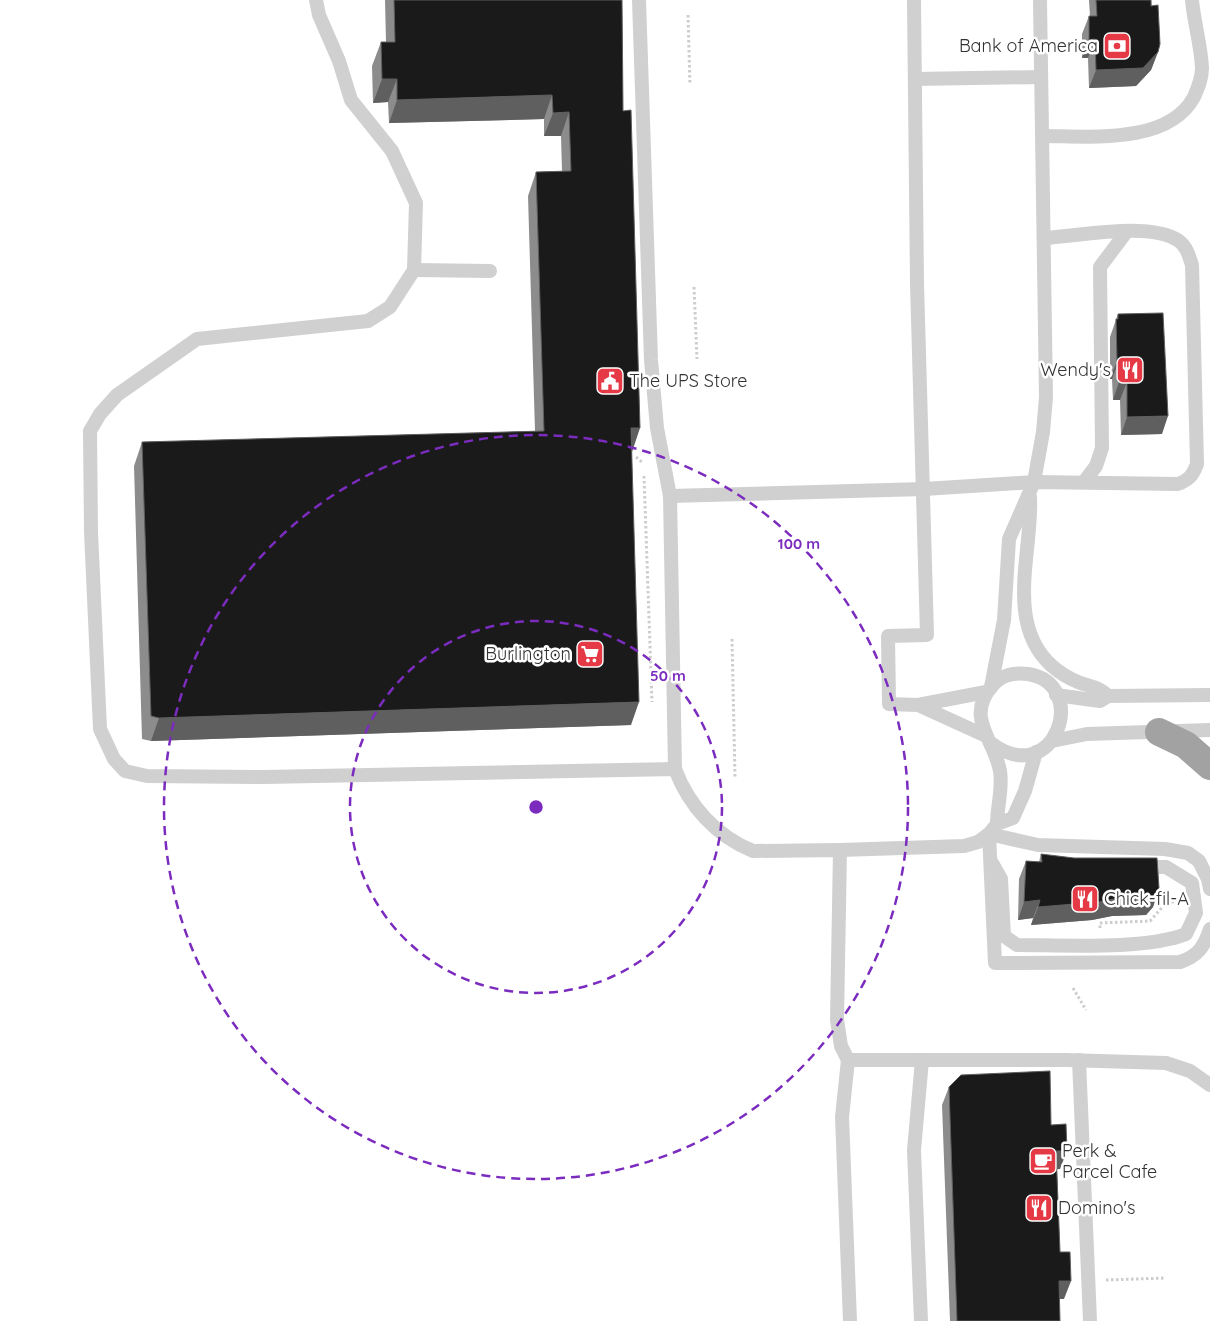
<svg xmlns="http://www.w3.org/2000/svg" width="1210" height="1321" viewBox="0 0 1210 1321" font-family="Quicksand,sans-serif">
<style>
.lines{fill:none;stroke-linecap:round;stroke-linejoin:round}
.path{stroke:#cdcdcd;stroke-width:3;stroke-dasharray:2.5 2.5;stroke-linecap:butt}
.service{stroke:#d0d0d0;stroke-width:14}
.trunk{stroke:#a2a2a2;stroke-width:28}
.wall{fill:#8c8c8c}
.shaded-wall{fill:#5f5f5f}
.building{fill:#1a1a1a;stroke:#5f5f5f}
.ring{fill:none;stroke:#7b2cbf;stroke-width:2.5;stroke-dasharray:9 6}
.labels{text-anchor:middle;stroke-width:5;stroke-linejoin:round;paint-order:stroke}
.poi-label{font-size:18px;fill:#333;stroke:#fff;text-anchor:start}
.centre{fill:#7b2cbf;stroke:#fff;stroke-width:2.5}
.ring-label{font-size:15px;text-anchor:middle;font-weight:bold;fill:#7b2cbf;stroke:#fff;stroke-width:5;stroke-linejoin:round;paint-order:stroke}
</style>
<rect width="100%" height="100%" fill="#fff"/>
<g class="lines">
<!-- path -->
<g class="path">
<path d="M 688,15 L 690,85"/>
<path d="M 694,287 L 697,359"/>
<path d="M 636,457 L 643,463"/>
<path d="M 644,476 L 652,702"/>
<path d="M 732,639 L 735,777"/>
<path d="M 1166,890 L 1167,902"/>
<path d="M 1100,928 L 1100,923 L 1150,921 L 1167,902 L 1176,902"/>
<path d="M 1073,988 L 1086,1010"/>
<path d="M 1106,1280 L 1166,1278"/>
</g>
<!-- service -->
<g class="service">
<path d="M 316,0 L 319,15 L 339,61 L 351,100 L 392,151 L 416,203 L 414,270 L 390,307 L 368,321 L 197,339 L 117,395 L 100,414 L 90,431 L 91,532 L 100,729 L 114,759 L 125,771 L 147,776 L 264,777 L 675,769 C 689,806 716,836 753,851 L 840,850 L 837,1020 L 841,1046 L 848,1060 L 1066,1060 L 1166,1063 L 1190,1071 L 1210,1085"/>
<path d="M 639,0 L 651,360 L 657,428 L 670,496 L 675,769"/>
<path d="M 914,0 L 917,283 L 927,635 L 888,636 L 889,704 L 918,705 L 986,692"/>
<path d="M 915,79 L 1041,77"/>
<path d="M 1043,136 C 1089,136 1168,145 1194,97 C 1198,88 1202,79 1202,68 C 1201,45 1194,23 1192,0"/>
<path d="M 414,270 L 490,271"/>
<path d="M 1084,482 L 1096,466 L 1102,448 L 1100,267 L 1127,231"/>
<path d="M 670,496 L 924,489 L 1034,482 L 1178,484 C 1189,480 1193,475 1197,464 L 1192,265 C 1189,256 1187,247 1179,241 C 1151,221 1079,236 1045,238"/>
<path d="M 1030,497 C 1033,551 1004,623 1052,666 C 1060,673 1068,678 1078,682 C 1088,686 1100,687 1108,696"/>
<path d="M 991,687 L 1004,620 L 1009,539 L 1034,482 L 1043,432 L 1046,397 L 1040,0"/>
<path d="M 1056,695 L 1100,701 L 1108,696 L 1210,695"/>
<path d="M 918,705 L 986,736"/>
<path d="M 1052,741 L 1087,734 L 1210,730"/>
<path d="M 991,743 C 1055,791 1091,684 1028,674 C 1015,672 1001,675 993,685 C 964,717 994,738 1000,771 C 1003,789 997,806 997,824"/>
<path d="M 840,850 L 964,846 L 978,842 L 989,834 L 997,824 L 1013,818 L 1025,791 L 1036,752"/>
<path d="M 992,863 L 1001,879 L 1004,936 L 1017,945 C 1063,945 1146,950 1186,934 L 1196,913 L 1192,883 L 1166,867 L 1140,867"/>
<path d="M 1210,889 L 1208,879 L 1199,861 L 1188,853 L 1165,849 L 1038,845 L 989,834 L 995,963 L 1180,962 C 1198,956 1204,947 1210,929"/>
<path d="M 848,1060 L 842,1117 L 850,1321"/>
<path d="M 1079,1060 L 1090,1321"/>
<path d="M 921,1321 L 914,1150 L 922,1060"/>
</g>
<!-- trunk -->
<path class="trunk" d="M 1159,732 L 1186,745 L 1210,766"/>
</g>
<!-- wall -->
<g class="wall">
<path d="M 385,0 L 622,0 L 623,111 L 632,452 L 631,725 L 151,741 L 142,739 L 134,466 L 142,442 L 535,431 L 528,196 L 536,172 L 562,171 L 561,136 L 544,136 L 544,119 L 389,123 L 388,102 L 373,103 L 372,66 L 381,42 L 386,42 Z"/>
<path d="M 1089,0 L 1151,0 L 1158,52 L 1151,70 L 1136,86 L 1089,88 L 1088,58 L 1082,58 L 1082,34 L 1089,16 L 1090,16 Z"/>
<path d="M 1118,314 L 1162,434 L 1121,435 L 1120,400 L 1113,400 L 1112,379 L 1110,379 L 1110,337 Z"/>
<path d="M 1041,854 L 1159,888 L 1153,907 L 1146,915 L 1112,916 L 1092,920 L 1031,925 L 1033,918 L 1018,920 L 1019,879 L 1026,861 L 1039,862 Z"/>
<path d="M 949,1087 L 1051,1125 L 1060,1169 L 1057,1169 L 1060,1252 L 1064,1299 L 1059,1299 L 1060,1321 L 950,1321 L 942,1105 Z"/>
</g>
<!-- shaded-wall -->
<g class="shaded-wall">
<path d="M 1095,39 L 1088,58 L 1082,58 L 1089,40 Z"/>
<path d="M 1158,52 L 1151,70 L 1136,86 L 1089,88 L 1096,70 Z"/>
<path d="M 382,79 L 397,79 L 388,102 L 373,103 Z"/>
<path d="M 552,95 L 544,119 L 389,123 L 397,100 Z"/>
<path d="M 569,112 L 561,136 L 544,136 L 553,113 Z"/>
<path d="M 1117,361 L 1119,361 L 1112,379 L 1110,379 Z"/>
<path d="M 1119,382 L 1127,382 L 1120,400 L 1113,400 Z"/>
<path d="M 1168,416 L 1162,434 L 1121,435 L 1127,417 Z"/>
<path d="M 631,428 L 640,428 L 632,452 Z"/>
<path d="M 639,702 L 631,725 L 151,741 L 159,718 Z"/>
<path d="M 1159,888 L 1153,907 L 1146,915 L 1112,916 L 1092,920 L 1031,925 L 1038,907 Z"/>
<path d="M 1040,900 L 1033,918 L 1018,920 L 1024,902 Z"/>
<path d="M 1056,1151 L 1067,1151 L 1060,1169 L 1049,1170 Z"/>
<path d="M 1059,1281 L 1071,1281 L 1064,1299 L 1052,1299 Z"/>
</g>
<!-- building -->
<g class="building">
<path d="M 394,0 L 622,0 L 623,111 L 631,110 L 640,428 L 631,428 L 639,702 L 159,718 L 151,716 L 142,442 L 544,431 L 536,172 L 571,171 L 569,112 L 553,113 L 552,95 L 397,100 L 397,79 L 382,79 L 381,42 L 395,42 Z"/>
<path d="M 1096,0 L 1151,0 L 1151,6 L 1158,5 L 1160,44 L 1158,52 L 1143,68 L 1096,70 L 1095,39 L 1089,40 L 1089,16 L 1097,16 Z"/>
<path d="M 1163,313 L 1168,416 L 1127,417 L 1127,382 L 1119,382 L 1119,361 L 1117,361 L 1116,319 L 1118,319 L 1118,314 Z"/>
<path d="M 1041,854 L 1074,858 L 1157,858 L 1159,888 L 1153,897 L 1119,898 L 1099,902 L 1038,907 L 1040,900 L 1024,902 L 1026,861 L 1042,862 Z"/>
<path d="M 1050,1071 L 1051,1125 L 1066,1124 L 1067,1151 L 1056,1151 L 1060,1252 L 1070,1252 L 1071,1281 L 1059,1281 L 1060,1321 L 957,1321 L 949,1087 L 961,1075 Z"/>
</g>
<!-- distance rings -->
<g class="ring">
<circle cx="536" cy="807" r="186"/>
<circle cx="536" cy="807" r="372"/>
</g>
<!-- icons -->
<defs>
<g id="bank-square" transform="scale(1.4375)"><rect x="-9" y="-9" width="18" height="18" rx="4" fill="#e63946" stroke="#fff"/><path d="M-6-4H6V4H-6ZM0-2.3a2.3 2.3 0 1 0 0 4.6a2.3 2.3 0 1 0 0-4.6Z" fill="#fff"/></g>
<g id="restaurant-square" transform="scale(1.4375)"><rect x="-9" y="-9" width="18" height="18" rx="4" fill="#e63946" stroke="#fff"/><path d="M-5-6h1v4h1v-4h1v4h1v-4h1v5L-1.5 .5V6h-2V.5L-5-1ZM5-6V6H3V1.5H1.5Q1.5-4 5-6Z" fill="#fff"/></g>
<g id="civic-square" transform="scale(1.4375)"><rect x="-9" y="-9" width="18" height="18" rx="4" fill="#e63946" stroke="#fff"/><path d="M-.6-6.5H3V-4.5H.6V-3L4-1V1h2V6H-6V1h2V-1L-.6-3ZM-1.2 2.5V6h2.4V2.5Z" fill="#fff"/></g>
<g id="supermarket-square" transform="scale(1.4375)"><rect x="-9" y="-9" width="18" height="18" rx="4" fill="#e63946" stroke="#fff"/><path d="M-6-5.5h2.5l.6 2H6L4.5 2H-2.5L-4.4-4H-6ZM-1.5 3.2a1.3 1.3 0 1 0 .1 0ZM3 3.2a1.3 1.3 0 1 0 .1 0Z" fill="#fff"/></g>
<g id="cafe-square" transform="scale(1.4375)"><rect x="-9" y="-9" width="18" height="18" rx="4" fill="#e63946" stroke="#fff"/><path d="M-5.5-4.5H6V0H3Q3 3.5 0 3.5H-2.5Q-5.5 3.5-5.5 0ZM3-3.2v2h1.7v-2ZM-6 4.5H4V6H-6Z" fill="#fff"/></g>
</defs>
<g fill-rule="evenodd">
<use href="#bank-square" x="1117" y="46"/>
<use href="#restaurant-square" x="1130" y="370"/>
<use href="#civic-square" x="610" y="381"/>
<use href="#supermarket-square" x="590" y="654"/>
<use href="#restaurant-square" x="1085" y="899"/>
<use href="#cafe-square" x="1043" y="1161"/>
<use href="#restaurant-square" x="1039" y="1208"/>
</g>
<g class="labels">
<!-- poi labels -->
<g class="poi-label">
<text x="1098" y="52" text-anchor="end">Bank of America</text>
<text x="1111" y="376" text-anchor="end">Wendy's</text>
<text x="629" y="387">The UPS Store</text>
<text x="571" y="660" text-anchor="end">Burlington</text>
<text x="1104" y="905">Chick-fil-A</text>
<text x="1062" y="1157">Perk &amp;<tspan x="1062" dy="21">Parcel Cafe</tspan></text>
<text x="1058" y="1214">Domino's</text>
</g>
</g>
<circle cx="536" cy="807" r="8" class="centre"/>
<g class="ring-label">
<text x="799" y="549">100 m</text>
<text x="668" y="681">50 m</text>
</g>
</svg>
